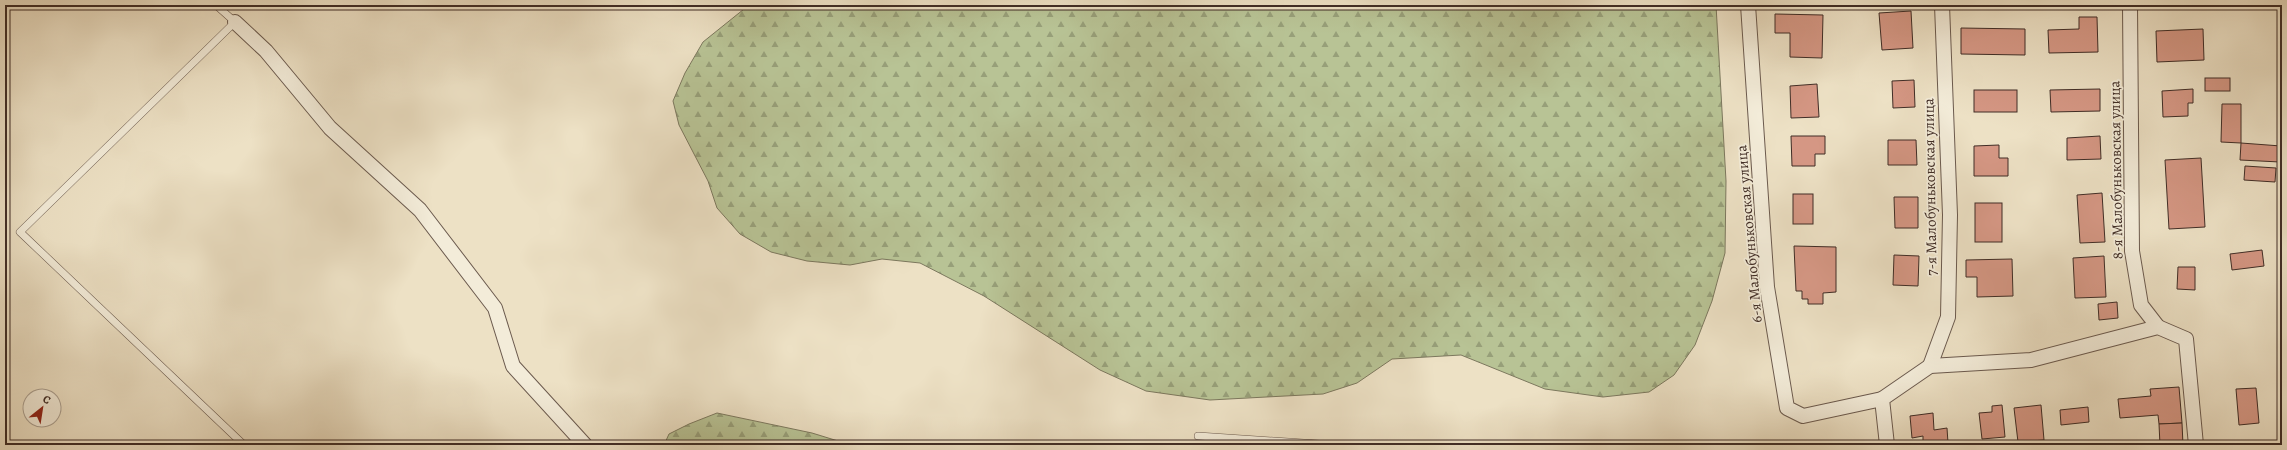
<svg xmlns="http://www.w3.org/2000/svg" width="2287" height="450" viewBox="0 0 2287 450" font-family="Alegreya,serif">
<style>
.forest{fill:url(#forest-firs);stroke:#7c785e}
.building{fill:#d59784;stroke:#402d26}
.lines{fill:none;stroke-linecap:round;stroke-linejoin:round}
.lane-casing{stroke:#6b5a4e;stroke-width:8}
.street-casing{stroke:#6b5a4e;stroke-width:16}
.lane{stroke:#f3ecd9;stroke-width:7}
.street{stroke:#f3ecd9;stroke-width:14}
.labels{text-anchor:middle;stroke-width:3.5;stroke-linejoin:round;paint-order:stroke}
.street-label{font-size:15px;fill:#402d26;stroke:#f3ecd9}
</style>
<defs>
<pattern id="forest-firs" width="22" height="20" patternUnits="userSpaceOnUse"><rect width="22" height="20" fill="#b8c395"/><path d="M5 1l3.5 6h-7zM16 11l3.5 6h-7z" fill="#979f79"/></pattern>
</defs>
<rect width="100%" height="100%" fill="#ede1c5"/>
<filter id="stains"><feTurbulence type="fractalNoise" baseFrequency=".005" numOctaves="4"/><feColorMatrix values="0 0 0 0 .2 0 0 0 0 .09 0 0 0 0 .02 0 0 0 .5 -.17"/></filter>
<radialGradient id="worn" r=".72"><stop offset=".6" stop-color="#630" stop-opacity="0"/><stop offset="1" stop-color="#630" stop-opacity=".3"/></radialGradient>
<!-- forest -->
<g class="forest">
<path d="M 749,5 L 1716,5 L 1726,181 L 1725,253 L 1712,301 L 1695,345 L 1674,375 L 1649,392 L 1603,397 L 1545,389 L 1461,355 L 1392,359 L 1357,383 L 1323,394 L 1210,400 L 1146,391 L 1100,370 L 984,296 L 920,263 L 882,259 L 850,265 L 807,261 L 771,252 L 740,234 L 717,208 L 708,181 L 679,125 L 673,101 L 685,73 L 703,42 Z"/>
<path d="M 717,413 L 812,433 L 851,445 L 664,445 L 669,434 L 689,424 Z"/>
</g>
<!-- building -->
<g class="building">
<path d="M 1911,11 L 1913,48 L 1882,50 L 1879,13 Z"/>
<path d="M 1775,14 L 1823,15 L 1822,58 L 1790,57 L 1790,33 L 1775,33 Z"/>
<path d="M 2079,17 L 2097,17 L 2098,52 L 2049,53 L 2048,30 L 2079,29 Z"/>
<path d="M 1961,28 L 2025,29 L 2025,55 L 1961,54 Z"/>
<path d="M 2203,29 L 2204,60 L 2157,62 L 2156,31 Z"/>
<rect x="2205" y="78" width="25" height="13"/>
<path d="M 1914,80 L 1915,107 L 1893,108 L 1892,81 Z"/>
<path d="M 1817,84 L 1819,117 L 1791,118 L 1790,86 Z"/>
<path d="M 2100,89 L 2100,111 L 2051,112 L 2050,90 Z"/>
<path d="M 2193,89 L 2193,103 L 2188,103 L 2188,116 L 2163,117 L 2162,91 Z"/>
<rect x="1974" y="90" width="43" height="22"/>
<path d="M 2222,104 L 2241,104 L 2241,143 L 2221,142 Z"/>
<path d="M 1791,136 L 1825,136 L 1825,154 L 1815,154 L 1815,166 L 1792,166 Z"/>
<path d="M 2100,136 L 2101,159 L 2067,160 L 2067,138 Z"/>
<path d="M 1888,140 L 1916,140 L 1917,165 L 1888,165 Z"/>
<path d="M 2241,143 L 2281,146 L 2280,162 L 2240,160 Z"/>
<path d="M 1999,145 L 1999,158 L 2008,158 L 2008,176 L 1974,176 L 1974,146 Z"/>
<path d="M 2201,158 L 2205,227 L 2169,229 L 2165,160 Z"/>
<path d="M 2245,166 L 2276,168 L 2275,182 L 2244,180 Z"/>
<path d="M 2102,193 L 2105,242 L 2080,243 L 2077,195 Z"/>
<rect x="1793" y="194" width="20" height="30"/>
<path d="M 1894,197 L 1918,197 L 1918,228 L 1895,228 Z"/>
<rect x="1975" y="203" width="27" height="39"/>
<path d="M 1794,246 L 1836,247 L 1836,292 L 1823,293 L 1823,304 L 1808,304 L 1808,299 L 1802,299 L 1802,291 L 1796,291 Z"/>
<path d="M 2262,250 L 2264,266 L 2232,270 L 2230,254 Z"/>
<path d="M 1894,255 L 1919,256 L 1918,286 L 1893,285 Z"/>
<path d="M 2104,256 L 2106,297 L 2075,298 L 2073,258 Z"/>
<path d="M 2012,259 L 2013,296 L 1977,297 L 1977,277 L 1966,277 L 1966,260 Z"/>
<path d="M 2178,267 L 2195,267 L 2195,290 L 2177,289 Z"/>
<path d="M 2117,302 L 2118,318 L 2099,320 L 2098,304 Z"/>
<path d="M 2179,387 L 2182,423 L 2159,424 L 2158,415 L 2120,418 L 2118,399 L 2151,396 L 2150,389 Z"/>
<path d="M 2256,388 L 2259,423 L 2239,425 L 2236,389 Z"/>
<path d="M 2002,405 L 2005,437 L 1982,439 L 1979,413 L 1992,412 L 1992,406 Z"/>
<path d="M 2041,405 L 2044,440 L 2018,442 L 2014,408 Z"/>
<path d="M 2088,407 L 2089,422 L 2061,425 L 2060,410 Z"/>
<path d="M 1933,413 L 1934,430 L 1947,428 L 1948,443 L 1923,445 L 1923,436 L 1912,438 L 1910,416 Z"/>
<path d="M 2182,423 L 2183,445 L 2160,445 L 2159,424 Z"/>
</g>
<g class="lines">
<!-- lane casing -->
<g class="lane-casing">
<g id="lane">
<path d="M 216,5 L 235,22 L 20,232 L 244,445"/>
<path d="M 1198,436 L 1334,445"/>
</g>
</g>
<!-- street casing -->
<g class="street-casing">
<g id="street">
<path d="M 1748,5 L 1767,287 L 1787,408 L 1803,416 L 1882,399"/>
<path d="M 2130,5 L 2132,251 L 2141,305 L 2158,327"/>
<path d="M 235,22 L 266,51 L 330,128 L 420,210 L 495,308 L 513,366 L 585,445"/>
<path d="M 1930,366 L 1948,317 L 1950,215 L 1942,5"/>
<path d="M 1887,445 L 1882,399 L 1930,366 L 2031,360 L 2158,327 L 2186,339 L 2196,445"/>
</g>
</g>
<!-- lane -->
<use href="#lane" class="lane"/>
<!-- street -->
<use href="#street" class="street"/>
</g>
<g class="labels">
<!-- street labels -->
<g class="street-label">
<text transform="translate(2116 170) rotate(-91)" y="5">8-я Малобуньковская улица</text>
<text transform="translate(1930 187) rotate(-91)" y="5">7-я Малобуньковская улица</text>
<text transform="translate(1749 234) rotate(-95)" y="5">6-я Малобуньковская улица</text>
</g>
</g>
<!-- margin -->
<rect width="2287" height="450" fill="none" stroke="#ede1c5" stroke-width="20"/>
<rect x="6" y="6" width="2275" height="438" fill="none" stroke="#402d26" stroke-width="2"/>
<rect x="10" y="10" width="2267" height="430" fill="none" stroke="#402d26"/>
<!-- north arrow -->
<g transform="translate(42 408) rotate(30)"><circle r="19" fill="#f3ecd9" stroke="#aba091"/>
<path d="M0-3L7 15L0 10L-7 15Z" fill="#8f2418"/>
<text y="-6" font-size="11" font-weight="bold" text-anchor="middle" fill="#402d26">С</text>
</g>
<rect width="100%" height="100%" filter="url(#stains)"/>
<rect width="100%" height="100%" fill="url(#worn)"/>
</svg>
